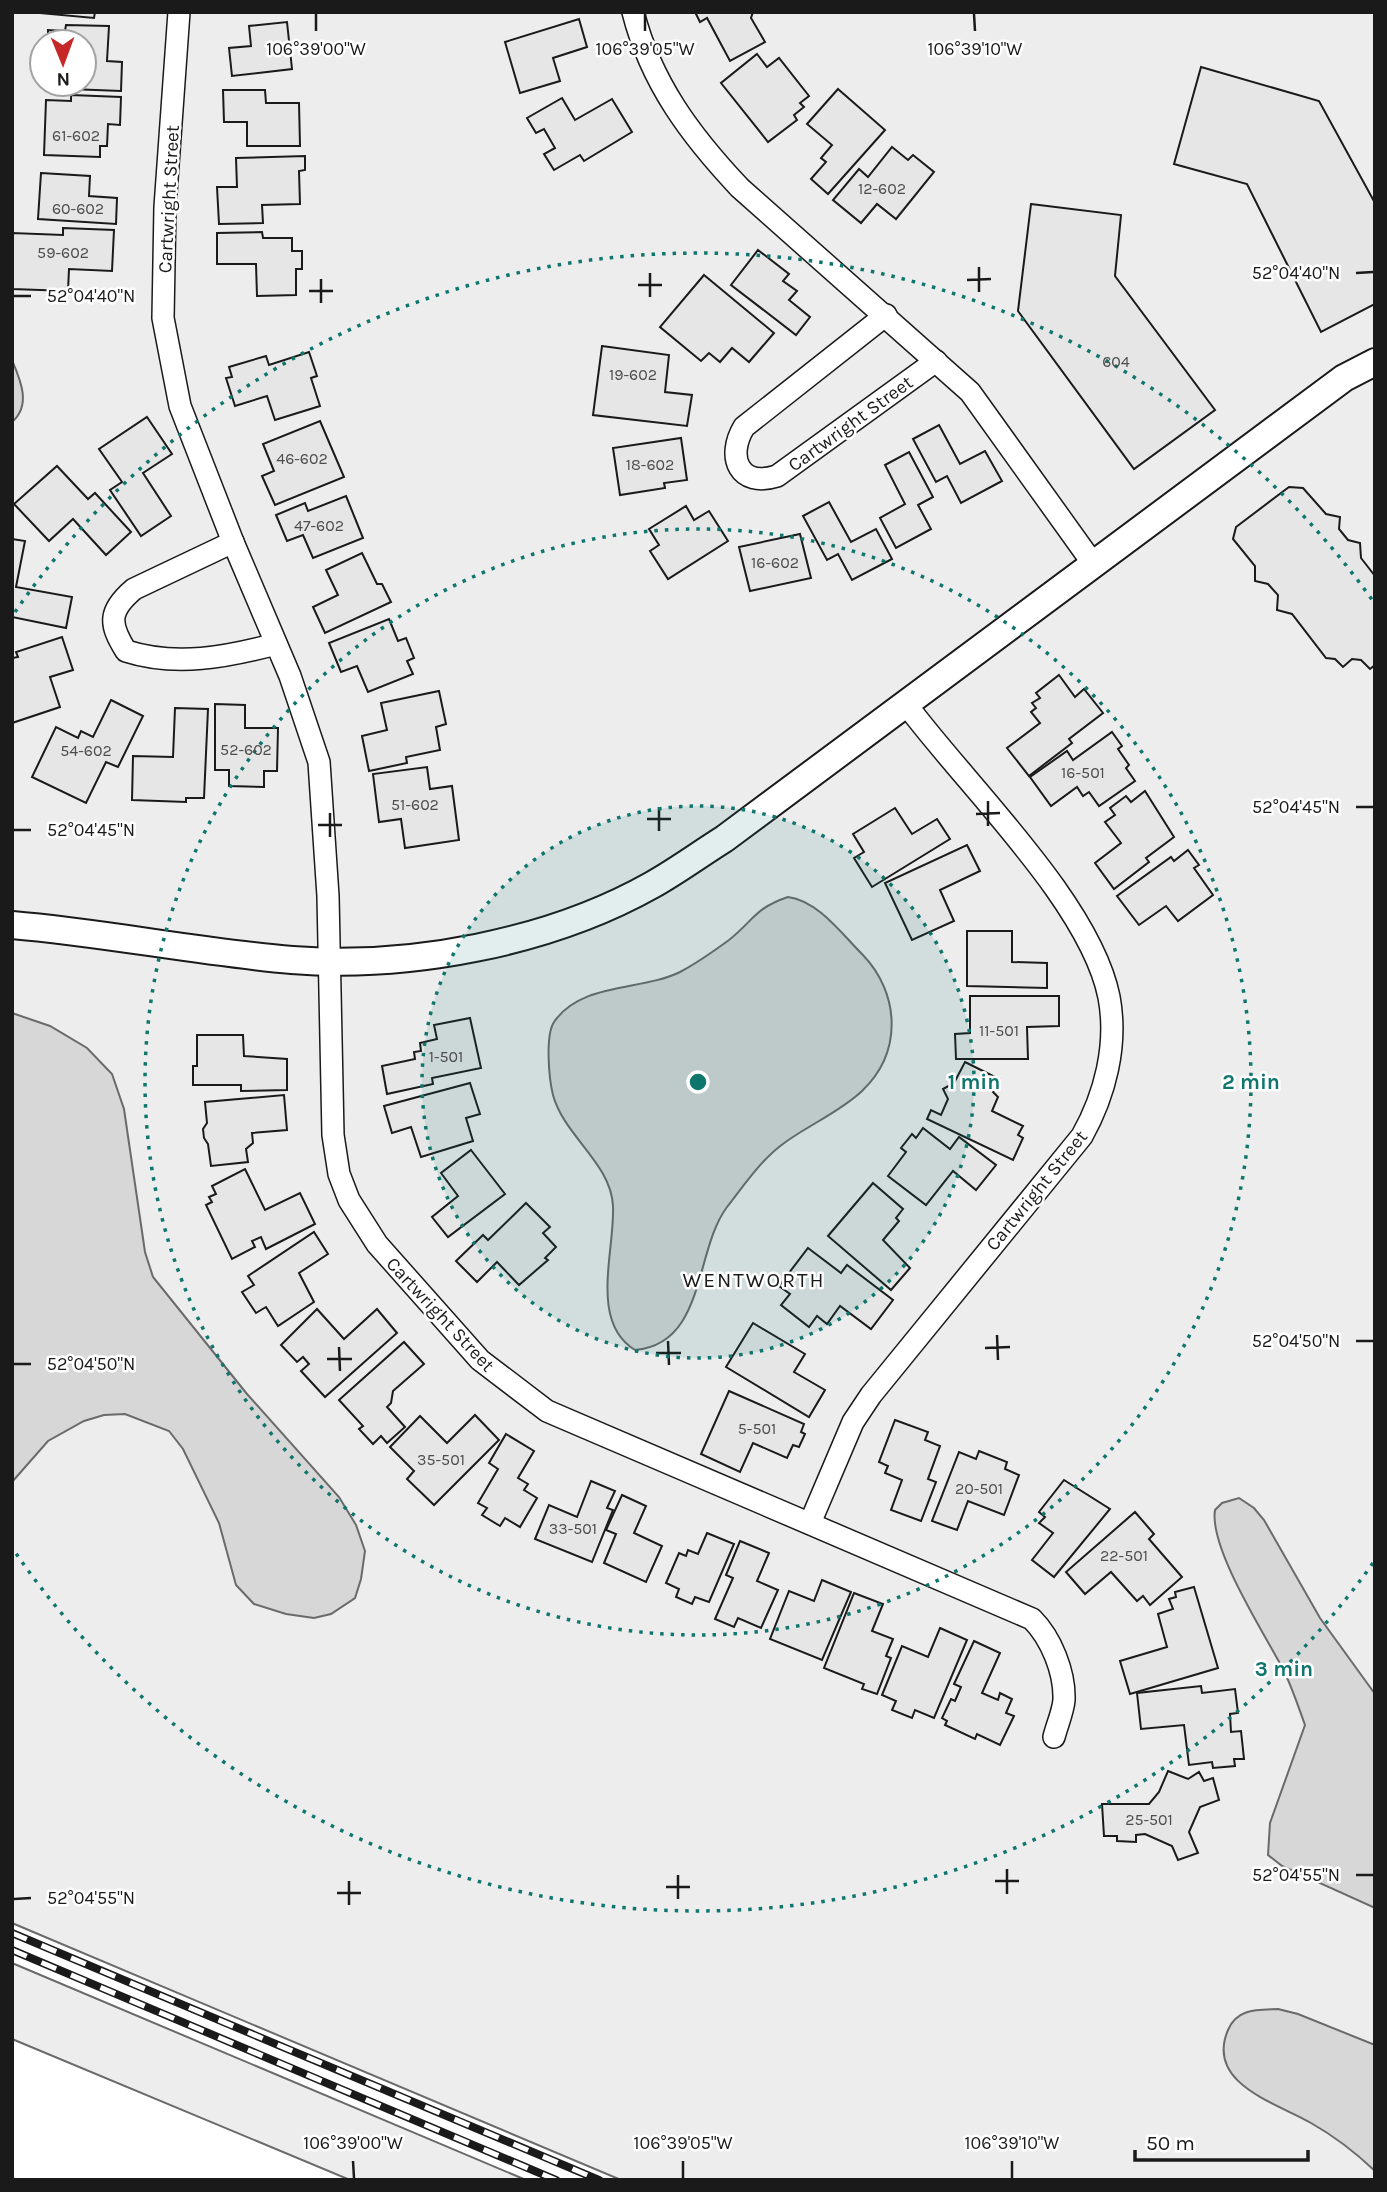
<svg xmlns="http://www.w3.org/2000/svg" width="1387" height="2192" viewBox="0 0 1387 2192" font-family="Karla,sans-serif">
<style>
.green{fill:#ededed;stroke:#6a6a6a;stroke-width:2;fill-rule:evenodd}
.water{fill:#d7d7d7;stroke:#6a6a6a;stroke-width:2}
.building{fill:#e6e6e6;stroke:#1a1a1a;stroke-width:2}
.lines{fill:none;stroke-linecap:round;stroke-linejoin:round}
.minor-casing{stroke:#1a1a1a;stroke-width:24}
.tertiary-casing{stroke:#1a1a1a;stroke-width:30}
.minor{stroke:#fff;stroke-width:21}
.tertiary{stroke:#fff;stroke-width:26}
.rail-casing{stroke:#1a1a1a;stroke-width:8}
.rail{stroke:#fff;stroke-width:5;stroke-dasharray:16;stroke-linecap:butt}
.ticks{fill:none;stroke:#1a1a1a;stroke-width:2.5}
.ring{fill:none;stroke:#0f766e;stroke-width:3.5;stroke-dasharray:3.5 7}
.labels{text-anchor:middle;stroke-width:5;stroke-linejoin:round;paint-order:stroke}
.number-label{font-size:16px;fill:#4d4d4d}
.street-label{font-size:19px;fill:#1a1a1a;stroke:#fff}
.neighbourhood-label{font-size:21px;letter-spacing:2px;fill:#1a1a1a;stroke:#fff}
.ticks-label{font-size:18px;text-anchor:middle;fill:#1a1a1a;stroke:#fff;stroke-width:5;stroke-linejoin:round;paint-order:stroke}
.centre{fill:#0f766e;stroke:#fff;stroke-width:3.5}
.ring-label{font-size:21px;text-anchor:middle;font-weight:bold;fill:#0f766e;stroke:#fff;stroke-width:5;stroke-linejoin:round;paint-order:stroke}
</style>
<rect width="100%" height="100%" fill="#fff"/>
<!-- green -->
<g class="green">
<path d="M 12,12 L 1375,12 L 1375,2180 L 621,2180 L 12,1923 ZM 42,42 L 84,42 L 84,84 L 42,84 Z"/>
<path d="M 12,1963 L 526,2180 L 350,2180 L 12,2039 Z"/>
</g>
<!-- water -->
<g class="water">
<path d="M 12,360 C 20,379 32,405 12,422 Z"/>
<path d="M 788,897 C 818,901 841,933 862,954 C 900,993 903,1052 862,1091 C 841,1111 811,1124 787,1141 C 762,1158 745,1184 727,1207 C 694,1251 706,1344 635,1350 C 589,1322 615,1251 613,1206 C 611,1163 564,1136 553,1095 C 549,1079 545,1036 554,1022 C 581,982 642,991 680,972 C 697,963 714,951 729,940 C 754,920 755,908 788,897 Z"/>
<path d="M 12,1013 L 50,1026 L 87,1048 L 112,1074 L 124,1109 L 145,1252 L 153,1277 L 247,1394 L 339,1497 L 356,1525 L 365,1551 L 361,1579 L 355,1598 L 331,1614 L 314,1618 L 286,1614 L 254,1604 L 236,1585 L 219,1523 L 183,1449 L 169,1431 L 125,1414 L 104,1415 L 84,1421 L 48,1441 L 12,1482 Z"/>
<path d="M 1239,1498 L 1254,1508 L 1264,1520 L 1320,1618 L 1375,1694 L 1375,1908 L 1282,1866 L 1268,1855 L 1270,1823 L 1305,1725 C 1298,1706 1292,1687 1283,1669 C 1264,1633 1209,1548 1215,1510 L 1222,1503 Z"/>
<path d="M 1278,2009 L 1298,2014 L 1375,2045 L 1375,2171 C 1356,2153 1334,2136 1311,2123 C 1277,2103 1205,2084 1228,2030 C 1237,2008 1258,2010 1278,2009 Z"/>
</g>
<!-- building -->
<g class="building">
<path d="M 29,12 L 95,12 L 94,18 Z"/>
<path d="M 695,12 L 753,12 L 751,18 L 765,42 L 730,61 L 707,18 L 700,22 Z"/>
<path d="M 579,19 L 587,47 L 553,58 L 560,81 L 520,93 L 505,42 Z"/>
<path d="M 287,22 L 292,69 L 232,76 L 229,48 L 251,46 L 249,26 Z"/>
<path d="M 66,25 L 109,26 L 107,61 L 122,62 L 121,91 L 70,89 L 71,84 L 84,84 L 84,42 L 48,42 L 48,30 L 65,31 Z"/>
<path d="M 757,54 L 767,67 L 779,58 L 809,96 L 800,103 L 804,107 L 794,115 L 797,120 L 768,142 L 721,83 Z"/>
<path d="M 1201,67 L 1319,101 L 1375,203 L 1375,304 L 1321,332 L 1247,184 L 1174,164 Z"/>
<path d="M 838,89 L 885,130 L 828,194 L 811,179 L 826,162 L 821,158 L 832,145 L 807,124 Z"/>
<path d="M 223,90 L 265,90 L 266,103 L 299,103 L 300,146 L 247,146 L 247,122 L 224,122 Z"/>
<path d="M 71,95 L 121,97 L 120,125 L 108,124 L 107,146 L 100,146 L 100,157 L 44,155 L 46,100 L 71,101 Z"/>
<path d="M 562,98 L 575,120 L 612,99 L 632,132 L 584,161 L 580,155 L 554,170 L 544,154 L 555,148 L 544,129 L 536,133 L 527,118 Z"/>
<path d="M 892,147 L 908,160 L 913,155 L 934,172 L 896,219 L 877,204 L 861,223 L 833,200 L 859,169 L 868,177 Z"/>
<path d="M 305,156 L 305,170 L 299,171 L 300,204 L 262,205 L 263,223 L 219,224 L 217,187 L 237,187 L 236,158 Z"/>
<path d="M 41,173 L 90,176 L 89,196 L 117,198 L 116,224 L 38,219 Z"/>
<path d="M 1031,204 L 1121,215 L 1115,276 L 1215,410 L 1134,469 L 1018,311 Z"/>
<path d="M 63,228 L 114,230 L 112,271 L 69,269 L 68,291 L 12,289 L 12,233 L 63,235 Z"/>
<path d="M 262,232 L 263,238 L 292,238 L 292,251 L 302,251 L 302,269 L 296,269 L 296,295 L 257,296 L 256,264 L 217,264 L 217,233 Z"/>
<path d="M 758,250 L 789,274 L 783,281 L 797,291 L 789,300 L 810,317 L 796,335 L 731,285 Z"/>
<path d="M 704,275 L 774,333 L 749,362 L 732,348 L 720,362 L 709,353 L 701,361 L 660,327 Z"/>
<path d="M 602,346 L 669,355 L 665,392 L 692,395 L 687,426 L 593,415 Z"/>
<path d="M 309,352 L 317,376 L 311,378 L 320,406 L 275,420 L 267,396 L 235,406 L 226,378 L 232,377 L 229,367 L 266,356 L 269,365 Z"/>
<path d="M 147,417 L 172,454 L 143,473 L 171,516 L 141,536 L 110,490 L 122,482 L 99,449 Z"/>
<path d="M 320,421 L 344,477 L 275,505 L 262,476 L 274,471 L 263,444 Z"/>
<path d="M 939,425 L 960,464 L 985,451 L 1002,481 L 961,503 L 947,476 L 936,482 L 913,439 Z"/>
<path d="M 681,438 L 687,480 L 664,483 L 665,488 L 620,495 L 613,448 Z"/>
<path d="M 909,452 L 933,497 L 918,505 L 931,529 L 896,548 L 880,518 L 905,504 L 885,465 Z"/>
<path d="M 57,466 L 88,499 L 95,493 L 131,532 L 106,555 L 73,519 L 49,541 L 14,504 Z"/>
<path d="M 1289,487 L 1303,488 L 1326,514 L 1340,517 L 1339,529 L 1348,540 L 1360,543 L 1361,558 L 1375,576 L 1375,665 L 1370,669 L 1361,660 L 1352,659 L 1343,667 L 1335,659 L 1326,658 L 1292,614 L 1277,610 L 1278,595 L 1268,584 L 1255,581 L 1255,566 L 1233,539 L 1236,527 Z"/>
<path d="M 346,496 L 363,538 L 313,558 L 303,535 L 287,541 L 276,515 L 305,503 L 308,511 Z"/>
<path d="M 829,502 L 851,542 L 876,529 L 892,559 L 852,580 L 838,554 L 827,560 L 803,516 Z"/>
<path d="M 686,506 L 694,520 L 709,511 L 728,541 L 668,579 L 650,551 L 659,545 L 649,529 Z"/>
<path d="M 800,534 L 811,578 L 750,591 L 739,547 Z"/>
<path d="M 12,539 L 25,541 L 16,587 L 72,597 L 66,628 L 12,617 Z"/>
<path d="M 362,553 L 377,584 L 382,584 L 391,602 L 325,633 L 313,607 L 338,595 L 326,570 Z"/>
<path d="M 389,619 L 398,641 L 406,638 L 414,658 L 407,661 L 413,674 L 368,692 L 357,666 L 341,672 L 329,643 Z"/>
<path d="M 62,637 L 73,670 L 50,677 L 60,707 L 12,723 L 12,658 L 18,657 L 16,652 Z"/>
<path d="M 1059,675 L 1075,697 L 1084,689 L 1103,713 L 1069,739 L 1072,743 L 1029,776 L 1007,748 L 1040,723 L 1031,712 L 1036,708 L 1032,703 L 1040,698 L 1036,693 Z"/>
<path d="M 439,691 L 446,724 L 436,727 L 440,750 L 406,757 L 407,763 L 369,771 L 362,736 L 387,730 L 381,703 Z"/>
<path d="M 111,700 L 143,716 L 118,767 L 106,762 L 86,803 L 32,777 L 56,727 L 78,738 L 81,731 L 93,737 Z"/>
<path d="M 215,704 L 245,705 L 245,728 L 278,728 L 277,771 L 264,771 L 264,787 L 229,786 L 229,770 L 215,770 Z"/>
<path d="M 175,708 L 208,709 L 204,798 L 186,798 L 186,802 L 132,800 L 133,756 L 173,757 Z"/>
<path d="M 1112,732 L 1122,746 L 1118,749 L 1129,765 L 1126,768 L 1135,781 L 1099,806 L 1089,792 L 1083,796 L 1077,787 L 1051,806 L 1030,777 L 1067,751 L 1073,760 Z"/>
<path d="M 427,767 L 430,789 L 452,786 L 459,840 L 405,848 L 401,819 L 379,822 L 373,774 Z"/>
<path d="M 1145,791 L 1174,837 L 1146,858 L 1149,862 L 1114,889 L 1095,863 L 1121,843 L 1105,822 L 1115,815 L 1110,808 L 1126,796 L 1131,802 Z"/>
<path d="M 895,808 L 912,834 L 937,819 L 950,839 L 872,887 L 854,858 L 864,852 L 853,834 Z"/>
<path d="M 967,845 L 980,871 L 940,890 L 954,921 L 912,940 L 885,883 Z"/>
<path d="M 1188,850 L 1199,865 L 1194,868 L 1213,895 L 1178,921 L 1166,906 L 1139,925 L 1117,896 L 1171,857 L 1174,861 Z"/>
<path d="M 967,931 L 1012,931 L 1012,962 L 1047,963 L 1047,988 L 967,986 Z"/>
<path d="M 970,996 L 1059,996 L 1059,1026 L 1027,1027 L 1028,1059 L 956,1059 L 955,1034 L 970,1033 Z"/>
<path d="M 470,1018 L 481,1068 L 432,1078 L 433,1084 L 387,1094 L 382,1066 L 415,1059 L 414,1052 L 421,1051 L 420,1043 L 437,1039 L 434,1025 Z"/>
<path d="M 197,1035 L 243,1035 L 244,1056 L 287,1059 L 287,1090 L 241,1091 L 241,1085 L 193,1085 L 193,1066 L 197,1066 Z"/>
<path d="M 965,1062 L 999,1079 L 993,1092 L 998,1097 L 992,1111 L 1023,1126 L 1018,1135 L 1023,1138 L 1013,1160 L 927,1119 L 931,1110 L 941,1115 L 948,1099 L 943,1089 L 954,1083 Z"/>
<path d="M 470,1083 L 480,1114 L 466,1118 L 473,1141 L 421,1157 L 411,1127 L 392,1133 L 384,1106 Z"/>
<path d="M 284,1095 L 287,1130 L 252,1133 L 253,1143 L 246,1149 L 248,1162 L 211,1166 L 208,1144 L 204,1138 L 203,1129 L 207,1123 L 205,1102 Z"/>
<path d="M 923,1128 L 950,1149 L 959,1137 L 996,1165 L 976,1190 L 953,1171 L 926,1205 L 888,1176 L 906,1152 L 901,1148 L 912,1134 L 916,1138 Z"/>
<path d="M 471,1150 L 505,1194 L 448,1237 L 432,1217 L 458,1196 L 441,1173 Z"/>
<path d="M 245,1169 L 265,1210 L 300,1193 L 315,1224 L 266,1249 L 261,1237 L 252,1241 L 255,1247 L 232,1259 L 206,1205 L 212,1202 L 209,1197 L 216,1194 L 212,1186 Z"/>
<path d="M 873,1183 L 903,1209 L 896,1218 L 899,1221 L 883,1240 L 910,1268 L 891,1290 L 828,1236 Z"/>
<path d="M 526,1203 L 550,1227 L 543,1233 L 556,1247 L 545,1258 L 548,1260 L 519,1285 L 497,1262 L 477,1282 L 456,1261 L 483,1235 L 488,1240 Z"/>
<path d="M 314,1232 L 328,1254 L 299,1273 L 314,1302 L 278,1326 L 266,1307 L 256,1313 L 242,1292 L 254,1285 L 248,1276 Z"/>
<path d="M 808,1248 L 841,1273 L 847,1265 L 893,1300 L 871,1329 L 840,1306 L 827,1324 L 817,1316 L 809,1327 L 781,1305 L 790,1294 L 779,1286 Z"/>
<path d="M 317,1309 L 344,1339 L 377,1309 L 397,1333 L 325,1397 L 301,1371 L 309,1364 L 303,1357 L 297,1362 L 281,1345 Z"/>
<path d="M 753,1323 L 805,1354 L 794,1372 L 825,1390 L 809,1417 L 726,1367 Z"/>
<path d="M 404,1342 L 424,1364 L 393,1391 L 391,1403 L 387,1407 L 405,1427 L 387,1443 L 381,1436 L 373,1444 L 359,1429 L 363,1426 L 339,1400 Z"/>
<path d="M 729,1391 L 804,1424 L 801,1432 L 805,1434 L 799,1447 L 793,1445 L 787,1458 L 753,1443 L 740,1472 L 701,1454 Z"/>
<path d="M 475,1415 L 499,1440 L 434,1505 L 407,1479 L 414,1471 L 390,1447 L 420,1416 L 447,1443 Z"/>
<path d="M 895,1420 L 928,1432 L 925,1440 L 940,1446 L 928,1479 L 936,1482 L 921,1521 L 891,1510 L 902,1480 L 885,1473 L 888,1466 L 879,1462 Z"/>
<path d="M 506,1434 L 534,1451 L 518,1478 L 528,1484 L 524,1490 L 537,1498 L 520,1527 L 505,1518 L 500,1526 L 482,1515 L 487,1508 L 478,1503 L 498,1469 L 489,1463 Z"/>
<path d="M 979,1451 L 1007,1462 L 1005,1469 L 1019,1475 L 1004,1515 L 968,1501 L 957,1530 L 932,1521 L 959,1452 L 976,1459 Z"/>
<path d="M 1064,1480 L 1110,1509 L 1054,1577 L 1032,1560 L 1053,1533 L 1039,1523 L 1045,1517 L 1039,1512 Z"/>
<path d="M 591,1481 L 615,1491 L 607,1508 L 613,1510 L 592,1562 L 535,1539 L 549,1505 L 577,1517 Z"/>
<path d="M 622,1495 L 646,1506 L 634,1533 L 662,1546 L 646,1582 L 604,1563 L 616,1534 L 606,1530 Z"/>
<path d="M 1135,1512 L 1154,1534 L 1149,1539 L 1182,1577 L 1150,1605 L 1143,1596 L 1137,1601 L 1111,1572 L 1085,1594 L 1066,1572 Z"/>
<path d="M 707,1533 L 734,1544 L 709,1602 L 695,1597 L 692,1604 L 676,1597 L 679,1589 L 666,1583 L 679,1553 L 686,1556 L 688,1550 L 698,1554 Z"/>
<path d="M 740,1541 L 769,1553 L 757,1581 L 778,1590 L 761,1628 L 738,1618 L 734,1627 L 715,1619 L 733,1578 L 726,1575 Z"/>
<path d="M 822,1580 L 851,1592 L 822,1660 L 770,1639 L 789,1591 L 814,1601 Z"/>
<path d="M 1194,1587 L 1218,1668 L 1130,1694 L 1120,1661 L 1167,1647 L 1158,1614 L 1173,1609 L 1169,1599 L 1176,1597 L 1175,1592 Z"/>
<path d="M 854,1593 L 883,1604 L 872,1631 L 893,1639 L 886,1656 L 891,1658 L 877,1694 L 862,1689 L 864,1684 L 824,1668 Z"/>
<path d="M 940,1628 L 967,1640 L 934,1718 L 915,1710 L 912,1718 L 892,1710 L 896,1701 L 882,1695 L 902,1646 L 928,1657 Z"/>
<path d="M 974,1641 L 1000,1653 L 982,1693 L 998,1700 L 1000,1693 L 1012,1699 L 1006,1713 L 1014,1716 L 1000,1745 L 977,1734 L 975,1739 L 945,1725 L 947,1721 L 942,1718 L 951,1699 L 955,1701 L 961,1687 L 954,1684 Z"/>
<path d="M 1201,1686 L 1202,1693 L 1235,1689 L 1238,1713 L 1230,1714 L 1231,1732 L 1241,1731 L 1244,1759 L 1234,1759 L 1235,1766 L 1213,1768 L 1212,1762 L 1189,1765 L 1184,1725 L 1141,1729 L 1137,1693 Z"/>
<path d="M 1168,1771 L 1188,1779 L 1199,1772 L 1204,1781 L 1213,1778 L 1219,1800 L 1200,1807 L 1189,1832 L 1198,1853 L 1178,1860 L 1172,1846 L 1145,1834 L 1136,1835 L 1136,1842 L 1117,1841 L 1117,1836 L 1104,1836 L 1102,1804 L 1149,1804 L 1159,1792 Z"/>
</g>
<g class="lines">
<!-- minor casing -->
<g class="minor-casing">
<g id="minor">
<path d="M 179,12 L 165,207 L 163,318 L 180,406 L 233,542 L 290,676 L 319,762 L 328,896 L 333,1135 L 339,1174 L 349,1200 L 377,1244 L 480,1360 L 547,1411 L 1032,1619 C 1051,1638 1065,1672 1064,1700 C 1063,1712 1057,1725 1054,1737"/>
<path d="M 633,12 C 651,83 691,136 740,188 L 970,392 L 1094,565"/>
<path d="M 886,315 L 744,427 C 726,457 739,488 777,476 L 936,361"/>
<path d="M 233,542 L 134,589 C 108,611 109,624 126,651 C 176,667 227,657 276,644"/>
<path d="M 810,1523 L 853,1422 L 871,1395 L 1082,1136 C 1105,1095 1118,1045 1109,997 C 1090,902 965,784 906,704"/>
</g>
</g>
<!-- tertiary casing -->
<g class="tertiary-casing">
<path id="tertiary" d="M 12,925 C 106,933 198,952 292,960 C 409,969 549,943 652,885 C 677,871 700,854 724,839 L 1344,378 L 1375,362"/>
</g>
<!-- minor -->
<use href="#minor" class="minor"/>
<!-- tertiary -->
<use href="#tertiary" class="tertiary"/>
<!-- rail casing -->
<g class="rail-casing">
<g id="rail">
<path d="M 12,1933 L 599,2180"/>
<path d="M 12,1950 L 556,2180"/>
</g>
</g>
<!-- rail -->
<use href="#rail" class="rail"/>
</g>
<!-- ticks -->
<path class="ticks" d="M 316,14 L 316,31M 645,14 L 645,31M 974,14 L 975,31M 979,267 L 979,292M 650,273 L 650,297M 1356,273 L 1373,272M 321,279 L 321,303M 967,280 L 991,279M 638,285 L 662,285M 309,291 L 333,291M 14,296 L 31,296M 988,801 L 988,826M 659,807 L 659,831M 1356,807 L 1373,807M 330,813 L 330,837M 976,814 L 1000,813M 647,819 L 671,819M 318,825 L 342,825M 14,830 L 31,830M 997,1335 L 998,1360M 668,1341 L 669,1365M 1356,1341 L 1373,1341M 339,1347 L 340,1371M 985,1348 L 1010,1347M 656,1353 L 681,1353M 327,1359 L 352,1359M 14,1364 L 31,1364M 1007,1869 L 1007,1894M 678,1875 L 678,1899M 1356,1875 L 1373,1875M 349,1881 L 349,1905M 995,1881 L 1019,1881M 666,1887 L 690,1887M 337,1893 L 361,1893M 14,1899 L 31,1898M 353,2161 L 354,2178M 683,2161 L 683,2178M 1012,2161 L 1012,2178"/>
<!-- distance rings -->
<circle cx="698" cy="1082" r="276" fill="#0f766e" fill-opacity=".12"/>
<g class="ring">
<circle cx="698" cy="1082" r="276"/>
<circle cx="698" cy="1082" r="553"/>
<path d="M1373 1563A829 829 0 0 1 15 1552M15 612A829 829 0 0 1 1373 601"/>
</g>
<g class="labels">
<!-- number labels -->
<g class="number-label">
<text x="76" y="141">61-602</text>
<text x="882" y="194">12-602</text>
<text x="78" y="214">60-602</text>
<text x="63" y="258">59-602</text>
<text x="1116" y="367">604</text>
<text x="633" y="380">19-602</text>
<text x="302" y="464">46-602</text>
<text x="650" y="470">18-602</text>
<text x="319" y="531">47-602</text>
<text x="775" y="568">16-602</text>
<text x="246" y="755">52-602</text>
<text x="86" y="756">54-602</text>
<text x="1083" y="778">16-501</text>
<text x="415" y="810">51-602</text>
<text x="999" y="1036">11-501</text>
<text x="446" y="1062">1-501</text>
<text x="757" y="1434">5-501</text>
<text x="441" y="1465">35-501</text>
<text x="979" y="1494">20-501</text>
<text x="573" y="1534">33-501</text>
<text x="1124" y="1561">22-501</text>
<text x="1149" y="1825">25-501</text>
</g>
<!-- street labels -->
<g class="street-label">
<text transform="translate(168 199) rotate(-87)" y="7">Cartwright Street</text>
<text transform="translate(850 423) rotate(-36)" y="7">Cartwright Street</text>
<text transform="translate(1036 1190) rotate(-51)" y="7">Cartwright Street</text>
<text transform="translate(441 1314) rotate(47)" y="7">Cartwright Street</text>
</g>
<!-- neighbourhood labels -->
<g class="neighbourhood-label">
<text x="754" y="1287">WENTWORTH</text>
</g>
</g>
<g class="ticks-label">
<text x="316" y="55">106°39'00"W</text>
<text x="645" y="55">106°39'05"W</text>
<text x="975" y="55">106°39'10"W</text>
<text x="1296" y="279">52°04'40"N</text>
<text x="91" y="302">52°04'40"N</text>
<text x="1296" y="813">52°04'45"N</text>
<text x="91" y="836">52°04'45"N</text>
<text x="1296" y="1347">52°04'50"N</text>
<text x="91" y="1370">52°04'50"N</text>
<text x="1296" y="1881">52°04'55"N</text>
<text x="91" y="1904">52°04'55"N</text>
<text x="353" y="2149">106°39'00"W</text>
<text x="683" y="2149">106°39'05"W</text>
<text x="1012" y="2149">106°39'10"W</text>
</g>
<circle cx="698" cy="1082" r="10" class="centre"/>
<g class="ring-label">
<text x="974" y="1089">1 min</text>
<text x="1251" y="1089">2 min</text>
<text x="1284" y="1676">3 min</text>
</g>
<!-- border -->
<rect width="1387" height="2192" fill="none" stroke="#1a1a1a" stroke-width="28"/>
<!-- north arrow -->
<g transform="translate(63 63) rotate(179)"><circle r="33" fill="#ffffff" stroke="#a3a3a3" stroke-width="2"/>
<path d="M0-5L12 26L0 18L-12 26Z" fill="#c62828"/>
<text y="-10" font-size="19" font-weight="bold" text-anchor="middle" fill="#1a1a1a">N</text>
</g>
<!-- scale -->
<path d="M1135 2150v10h173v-10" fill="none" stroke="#1a1a1a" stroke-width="3.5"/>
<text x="1146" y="2150" font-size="21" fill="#1a1a1a" stroke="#ffffff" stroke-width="5" paint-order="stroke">50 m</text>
</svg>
